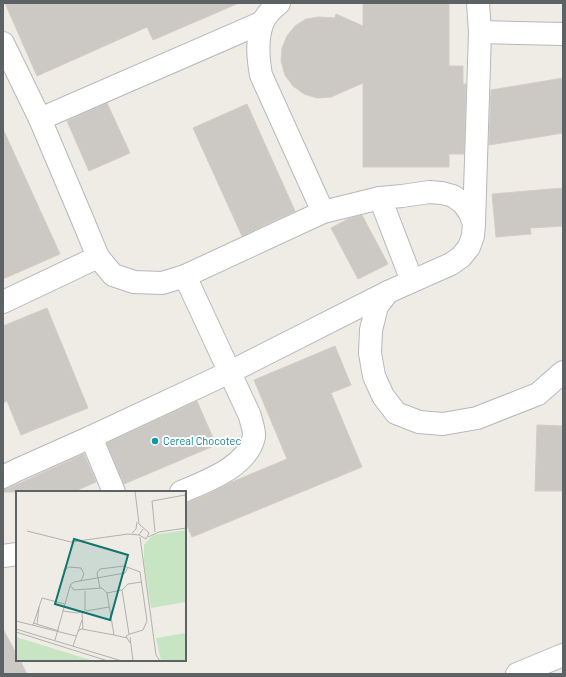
<svg xmlns="http://www.w3.org/2000/svg" width="566" height="677" viewBox="0 0 566 677" font-family="Barlow,sans-serif">
<style>
.building{fill:#ccc9c4;stroke:#d3cdc4}
.lines{fill:none;stroke-linecap:round;stroke-linejoin:round}
.minor-casing{stroke:#b6b8bc;stroke-width:24}
.minor{stroke:#fff;stroke-width:22}
.culture-dot{fill:#0f9aa8;stroke:#fff;stroke-width:1.5}
.labels{text-anchor:middle;stroke-width:4;stroke-linejoin:round;paint-order:stroke}
.culture-label{font-size:11px;fill:#0d838f;stroke:#fff;text-anchor:start}
.inset-road{fill:none;stroke:#b1b1ae;stroke-width:1}
.view{fill:#0f766e;fill-opacity:0.15;stroke:#0f766e;stroke-width:2}
.inset-edge{fill:none;stroke:#5d6265;stroke-width:2}
</style>
<rect width="100%" height="100%" fill="#efece5"/>
<!-- building -->
<g class="building">
<path d="M 5,3 L 239,3 L 153,40 L 147,27 L 37,76 Z"/>
<path d="M 363,3 L 449,3 L 449,66 L 463,66 L 463,84 L 466,84 L 464,154 L 449,154 L 449,167 L 363,167 L 363,83 L 331,97 L 317,98 L 304,94 L 293,86 L 285,75 L 281,61 L 282,48 L 287,36 L 295,26 L 306,19 L 319,17 L 335,18 L 336,14 L 363,26 Z"/>
<path d="M 563,78 L 563,133 L 489,145 L 491,90 Z"/>
<path d="M 107,103 L 130,153 L 89,171 L 67,121 Z"/>
<path d="M 247,104 L 295,211 L 242,236 L 193,128 Z"/>
<path d="M 3,129 L 60,254 L 3,279 Z"/>
<path d="M 563,188 L 563,226 L 530,228 L 531,234 L 496,237 L 492,194 Z"/>
<path d="M 362,215 L 388,264 L 358,279 L 331,228 L 348,219 Z"/>
<path d="M 47,308 L 88,408 L 21,435 L 7,401 L 3,403 L 3,326 Z"/>
<path d="M 335,346 L 351,385 L 331,393 L 362,467 L 192,537 L 185,521 L 185,504 L 208,494 L 232,482 L 287,459 L 254,380 Z"/>
<path d="M 197,401 L 216,445 L 124,484 L 107,443 Z"/>
<path d="M 537,425 L 563,426 L 563,491 L 535,491 Z"/>
<path d="M 84,454 L 96,482 L 73,492 L 3,492 L 3,489 L 9,488 Z"/>
<path d="M 3,629 L 17,655 L 17,660 L 20,660 L 27,674 L 3,674 Z"/>
</g>
<g class="lines">
<!-- minor casing -->
<g class="minor-casing">
<g id="minor">
<path d="M 279,3 C 273,8 266,15 263,22 C 256,39 258,58 261,75 L 323,212"/>
<path d="M 480,32 L 563,34"/>
<path d="M 3,43 L 40,119 L 84,223 L 98,257 L 3,302"/>
<path d="M 40,119 L 263,22"/>
<path d="M 380,198 L 412,281"/>
<path d="M 474,223 L 480,32 L 478,3"/>
<path d="M 388,292 L 377,306 L 371,330 L 370,353 L 374,376 L 383,396 L 396,413 L 419,422 L 443,424 L 477,418 L 538,394 L 563,372"/>
<path d="M 91,437 L 114,492"/>
<path d="M 3,477 L 17,470 L 91,437 L 230,372 L 388,292 L 451,264 L 461,257 L 469,247 L 473,236 L 474,224 L 470,213 L 463,203 L 453,196 L 442,193 L 429,192 L 402,196 L 380,198 L 323,212 L 185,276 L 162,283 L 134,282 L 113,275 L 98,257"/>
<path d="M 181,492 C 207,481 247,467 254,437 C 255,431 251,422 250,416 L 185,276"/>
<path d="M 3,556 L 17,554"/>
<path d="M 517,674 L 563,655"/>
</g>
</g>
<!-- minor -->
<use href="#minor" class="minor"/>
</g>
<!-- markers -->
<circle class="culture-dot" cx="155" cy="441" r="4"/>
<g class="labels">
<!-- culture labels -->
<g class="culture-label">
<text x="163" y="445">Cereal Chocotec</text>
</g>
</g>
<!-- overview -->
<g transform="translate(16 491)">
<rect width="170" height="170" fill="#efece5"/>
<path d="M 170,39 L 170,111 L 135,117 L 128,71 L 128,54 L 137,44 ZM 170,142 L 170,170 L 145,170 L 140,147 ZM 0,146 L 78,170 L 0,170 Z" fill="#c7e5c3"/>
<path class="inset-road" d="M 119,0 L 123,33 L 133,42 L 130,48 L 123,44 L 127,38M 11,40 L 55,51 L 112,43 L 123,44M 139,41 L 136,10 L 169,4 L 170,8M 116,42 L 120,38 L 121,31M 124,46 L 140,164 L 144,170M 132,46 L 143,41 L 170,37M 47,80 L 53,76 L 65,77 L 68,83 L 65,90M 84,97 L 81,82 L 84,78 L 108,75 L 124,81 L 131,130 L 127,139 L 114,143M 106,99 L 112,93 L 126,91M 91,102 L 86,97 L 58,99 L 54,94 L 58,91 L 109,82 L 112,76M 47,120 L 61,122 L 69,120 L 69,100M 70,120 L 93,116M 0,130 L 60,145M 17,132 L 43,140M 21,133 L 23,116M 17,134 L 26,107 L 49,113M 0,138 L 106,170M 66,138 L 98,144M 62,140 L 67,137 L 66,122M 0,141 L 92,170M 114,143 L 110,145 L 114,152M 114,146 L 117,170M 111,147 L 98,144 L 91,102 L 106,99 L 113,143M 39,149 L 54,95M 57,155 L 66,129"/>
<path class="view" d="M 58,48 L 112,64 L 94,129 L 39,113 Z"/>
<rect width="170" height="170" class="inset-edge"/>
</g>
<!-- border -->
<rect width="566" height="677" fill="none" stroke="#5d6265" stroke-width="8"/>
</svg>
